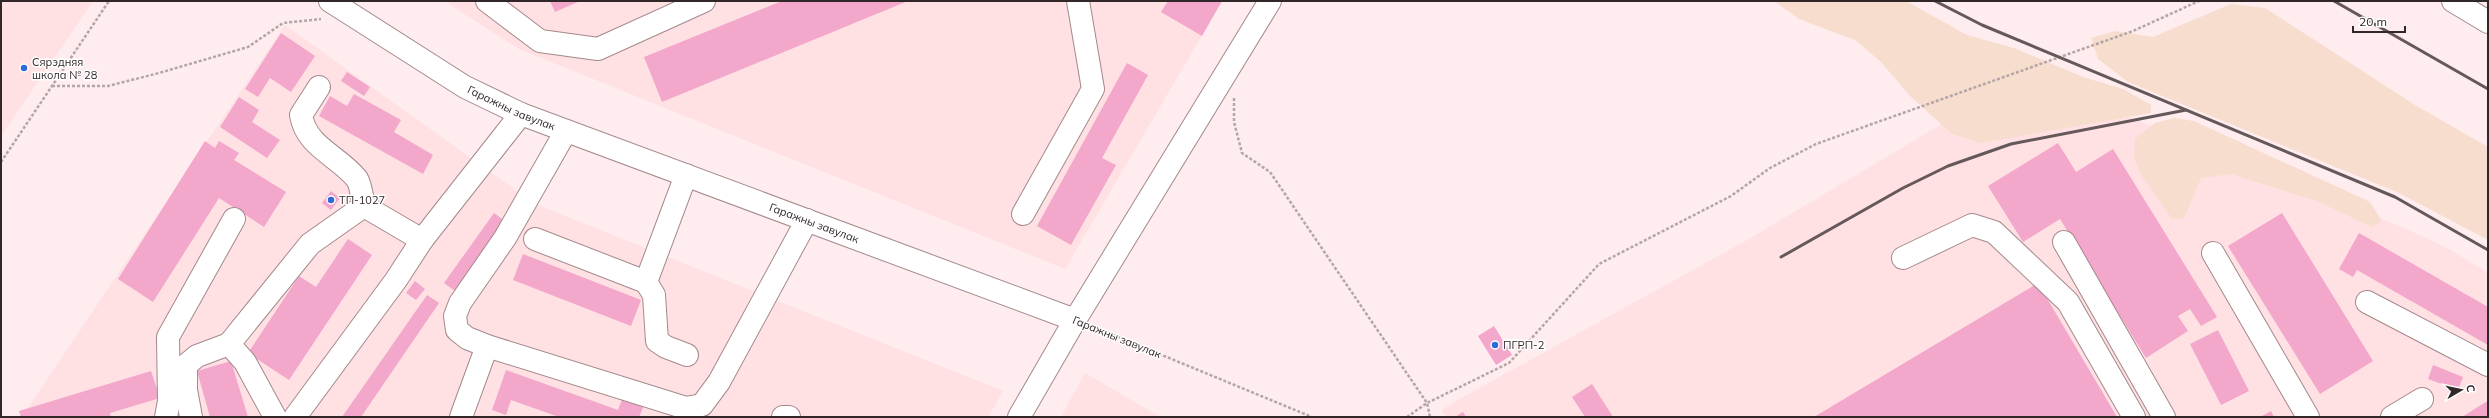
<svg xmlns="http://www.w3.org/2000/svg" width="2489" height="418" viewBox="0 0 2489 418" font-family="Mulish,sans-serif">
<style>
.built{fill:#ffe0e3}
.green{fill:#f7ddcd}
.building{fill:#f2a7cb}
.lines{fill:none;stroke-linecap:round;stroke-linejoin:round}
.minor-casing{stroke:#a4898c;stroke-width:24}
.major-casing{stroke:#a4898c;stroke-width:24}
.path{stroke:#b4a5a6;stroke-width:2.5;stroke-dasharray:3 2;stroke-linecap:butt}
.minor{stroke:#fff;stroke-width:22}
.major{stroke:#fff;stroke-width:22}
.rail{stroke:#65585a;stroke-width:3}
.poi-dot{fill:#2e6bd9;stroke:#fff;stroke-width:1.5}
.labels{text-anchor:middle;stroke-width:3;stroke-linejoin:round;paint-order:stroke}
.poi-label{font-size:11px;fill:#312728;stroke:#fff;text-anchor:start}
.street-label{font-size:11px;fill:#312728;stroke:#fff}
</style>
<rect width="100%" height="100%" fill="#feecee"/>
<!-- built -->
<g class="built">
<path d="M 1,1 L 93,1 L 1,136 Z"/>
<path d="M 444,1 L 1222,1 L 1065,269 L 519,49 Z"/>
<path d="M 285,25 L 535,204 L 1003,391 L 988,417 L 22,417 Z"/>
<path d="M 2024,75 L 2404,228 L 2447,248 L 2488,273 L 2488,417 L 1446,417 L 1442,410 L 1456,401 L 1749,239 Z"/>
<path d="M 1085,373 L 1160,417 L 1061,417 Z"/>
</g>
<!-- green -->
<g class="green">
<path d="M 1774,1 L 1906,1 L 1967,35 L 2014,48 L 2083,77 L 2123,89 L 2151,105 L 2151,113 L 1981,143 L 1952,134 L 1909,95 L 1881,62 L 1855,40 L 1799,19 Z"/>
<path d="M 2231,4 L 2265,8 L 2415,105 L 2488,147 L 2488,240 L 2399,193 L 2128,82 L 2098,59 L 2091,38 L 2115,31 L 2153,37 Z"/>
<path d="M 2174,118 L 2194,121 L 2370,202 L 2382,221 L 2372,227 L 2317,201 L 2231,174 L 2201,178 L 2184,218 L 2172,219 L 2142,176 L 2134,157 L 2135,139 L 2155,123 Z"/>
</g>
<!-- building -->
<g class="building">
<path d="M 550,1 L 580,1 L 555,12 Z"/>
<path d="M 782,1 L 908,1 L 662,102 L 644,57 Z"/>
<path d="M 1168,1 L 1222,1 L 1202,36 L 1161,12 Z"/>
<path d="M 281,33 L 315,56 L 291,92 L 270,78 L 258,97 L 245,89 Z"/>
<path d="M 1127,63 L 1148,75 L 1102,158 L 1116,165 L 1071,245 L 1037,226 Z"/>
<path d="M 347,72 L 370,87 L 364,96 L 341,81 Z"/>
<path d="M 354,94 L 401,120 L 394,132 L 433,155 L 423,174 L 319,116 L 330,96 L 347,106 Z"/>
<path d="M 239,97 L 259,110 L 252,122 L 280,140 L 267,158 L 220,127 Z"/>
<path d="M 205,141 L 215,148 L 219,141 L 239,153 L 234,160 L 286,192 L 264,227 L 219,198 L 153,302 L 118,279 Z"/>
<path d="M 2058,143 L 2076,172 L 2113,149 L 2217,317 L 2201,326 L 2190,309 L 2178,316 L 2188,331 L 2146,358 L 2060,219 L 2023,242 L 1988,186 Z"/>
<path d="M 331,191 L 340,198 L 331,210 L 322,203 Z"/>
<path d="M 494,213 L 509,224 L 459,294 L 444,283 Z"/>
<path d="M 2282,213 L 2373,361 L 2320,394 L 2228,246 Z"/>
<path d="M 2359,233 L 2488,307 L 2488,345 L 2357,270 L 2353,277 L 2339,269 Z"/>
<path d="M 348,239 L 372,255 L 289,380 L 248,353 L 299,276 L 316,287 Z"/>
<path d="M 523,254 L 641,300 L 631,326 L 513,280 Z"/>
<path d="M 415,281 L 425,289 L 416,300 L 406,293 Z"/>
<path d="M 2038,283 L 2117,417 L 1814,417 Z"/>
<path d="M 427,295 L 439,303 L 361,417 L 342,417 Z"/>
<path d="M 1494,326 L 1512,355 L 1496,365 L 1478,336 Z"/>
<path d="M 2218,330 L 2249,391 L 2221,405 L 2190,344 Z"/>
<path d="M 231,361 L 248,417 L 210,417 L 197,371 Z"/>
<path d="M 2433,365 L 2463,377 L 2458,390 L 2428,379 Z"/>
<path d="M 506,370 L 618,410 L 623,397 L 644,405 L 639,417 L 559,417 L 511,400 L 506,415 L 492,410 Z"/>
<path d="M 151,371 L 160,398 L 110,413 L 111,417 L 21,417 L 19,411 Z"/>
<path d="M 1592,384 L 1613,417 L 1585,417 L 1572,397 Z"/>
<path d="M 2488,401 L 2488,417 L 2462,417 L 2481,405 Z"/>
<path d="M 2271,411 L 2274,417 L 2260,417 Z"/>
<path d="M 1463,412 L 1466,417 L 1455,417 Z"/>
</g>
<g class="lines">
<!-- minor casing -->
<g class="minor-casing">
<g id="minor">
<path id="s1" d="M 330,1 L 465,87 L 521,114 L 1075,320"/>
<path d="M 487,1 L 540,41 L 598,49 L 704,1"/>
<path d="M 319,87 L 301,115 C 306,147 339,156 357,179 C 361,185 362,198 364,206"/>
<path d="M 1023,214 L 1093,89 L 1078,1"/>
<path d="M 535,239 L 646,282 L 686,175"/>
<path d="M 2064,242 L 2164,417"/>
<path d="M 2213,253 L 2308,417"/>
<path d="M 1903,258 L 1972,225 L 1994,232 L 2068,302 L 2134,417"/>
<path d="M 646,282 L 654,295 L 657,341 L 666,347 L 687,355"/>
<path d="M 2367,302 L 2488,365"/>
<path d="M 487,346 L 467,338 L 457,330 L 455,316 L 460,303 L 505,238 L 566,131"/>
<path d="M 166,417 L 169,401 L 168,337 L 234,219"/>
<path d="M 191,417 L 186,390 L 186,365 L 197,356 L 229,344"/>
<path d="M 275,417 L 245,362 L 229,344 L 310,244 L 364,206 L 422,240"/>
<path d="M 295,417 L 396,280 L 422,240 L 521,114"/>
<path d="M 461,417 L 487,346 L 686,408 L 702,405 L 719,382 L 807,220"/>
<path d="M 783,417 L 789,417"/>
<path d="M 1019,417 L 1075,320 L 1270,1"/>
<path d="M 2392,417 L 2422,399"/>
</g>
</g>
<!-- major casing -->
<g class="major-casing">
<path id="major" d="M 2453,1 L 2488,22"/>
</g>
<!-- path -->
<g class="path">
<path d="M 52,86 L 108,86 L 159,73 L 248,47 L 283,23 L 321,19"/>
<path d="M 1234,98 L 1234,122 L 1242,153 L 1270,172 L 1427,403 L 1430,417"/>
<path d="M 1,162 L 109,1"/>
<path d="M 1094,327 L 1312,417"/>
<path d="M 1407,417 L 1427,403 L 1509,363 L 1599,264 L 1731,196 L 1770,168 L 1816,144 L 2133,31 L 2199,1"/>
</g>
<!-- minor -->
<use href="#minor" class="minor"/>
<!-- major -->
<use href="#major" class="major"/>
<!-- rail -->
<g class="rail">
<path d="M 1935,1 L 1982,25 L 2395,197 L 2488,250"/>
<path d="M 2334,1 L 2488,89"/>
<path d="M 1781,257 L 1903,188 L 1948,166 L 2011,144 L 2186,110"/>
</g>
</g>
<!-- markers -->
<g class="poi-dot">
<circle cx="24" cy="68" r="4"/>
<circle cx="331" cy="200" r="4"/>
<circle cx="1495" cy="345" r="4"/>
</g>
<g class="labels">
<!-- poi labels -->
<g class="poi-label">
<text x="32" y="66">Сярэдняя<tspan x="32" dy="13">школа № 28</tspan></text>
<text x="339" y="204">ТП-1027</text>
<text x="1503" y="349">ПГРП-2</text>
</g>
<!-- street labels -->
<g class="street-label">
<text dy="4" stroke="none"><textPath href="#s1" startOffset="211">Гаражны завулак</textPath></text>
<text dy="4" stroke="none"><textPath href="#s1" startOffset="535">Гаражны завулак</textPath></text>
<text transform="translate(1117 337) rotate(22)" y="4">Гаражны завулак</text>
</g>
</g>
<!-- border -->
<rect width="2489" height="418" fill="none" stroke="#312728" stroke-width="4"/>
<!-- north arrow -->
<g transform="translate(2461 390) rotate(81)" stroke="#ffffff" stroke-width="3" paint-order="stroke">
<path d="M0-3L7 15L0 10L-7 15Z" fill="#312728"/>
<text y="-6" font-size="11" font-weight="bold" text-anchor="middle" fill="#312728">С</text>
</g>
<!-- scale -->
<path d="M2353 26v6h52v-6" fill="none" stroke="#312728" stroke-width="2"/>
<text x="2359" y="26" font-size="12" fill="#312728" stroke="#ffffff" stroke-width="3" paint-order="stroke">20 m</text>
</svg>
